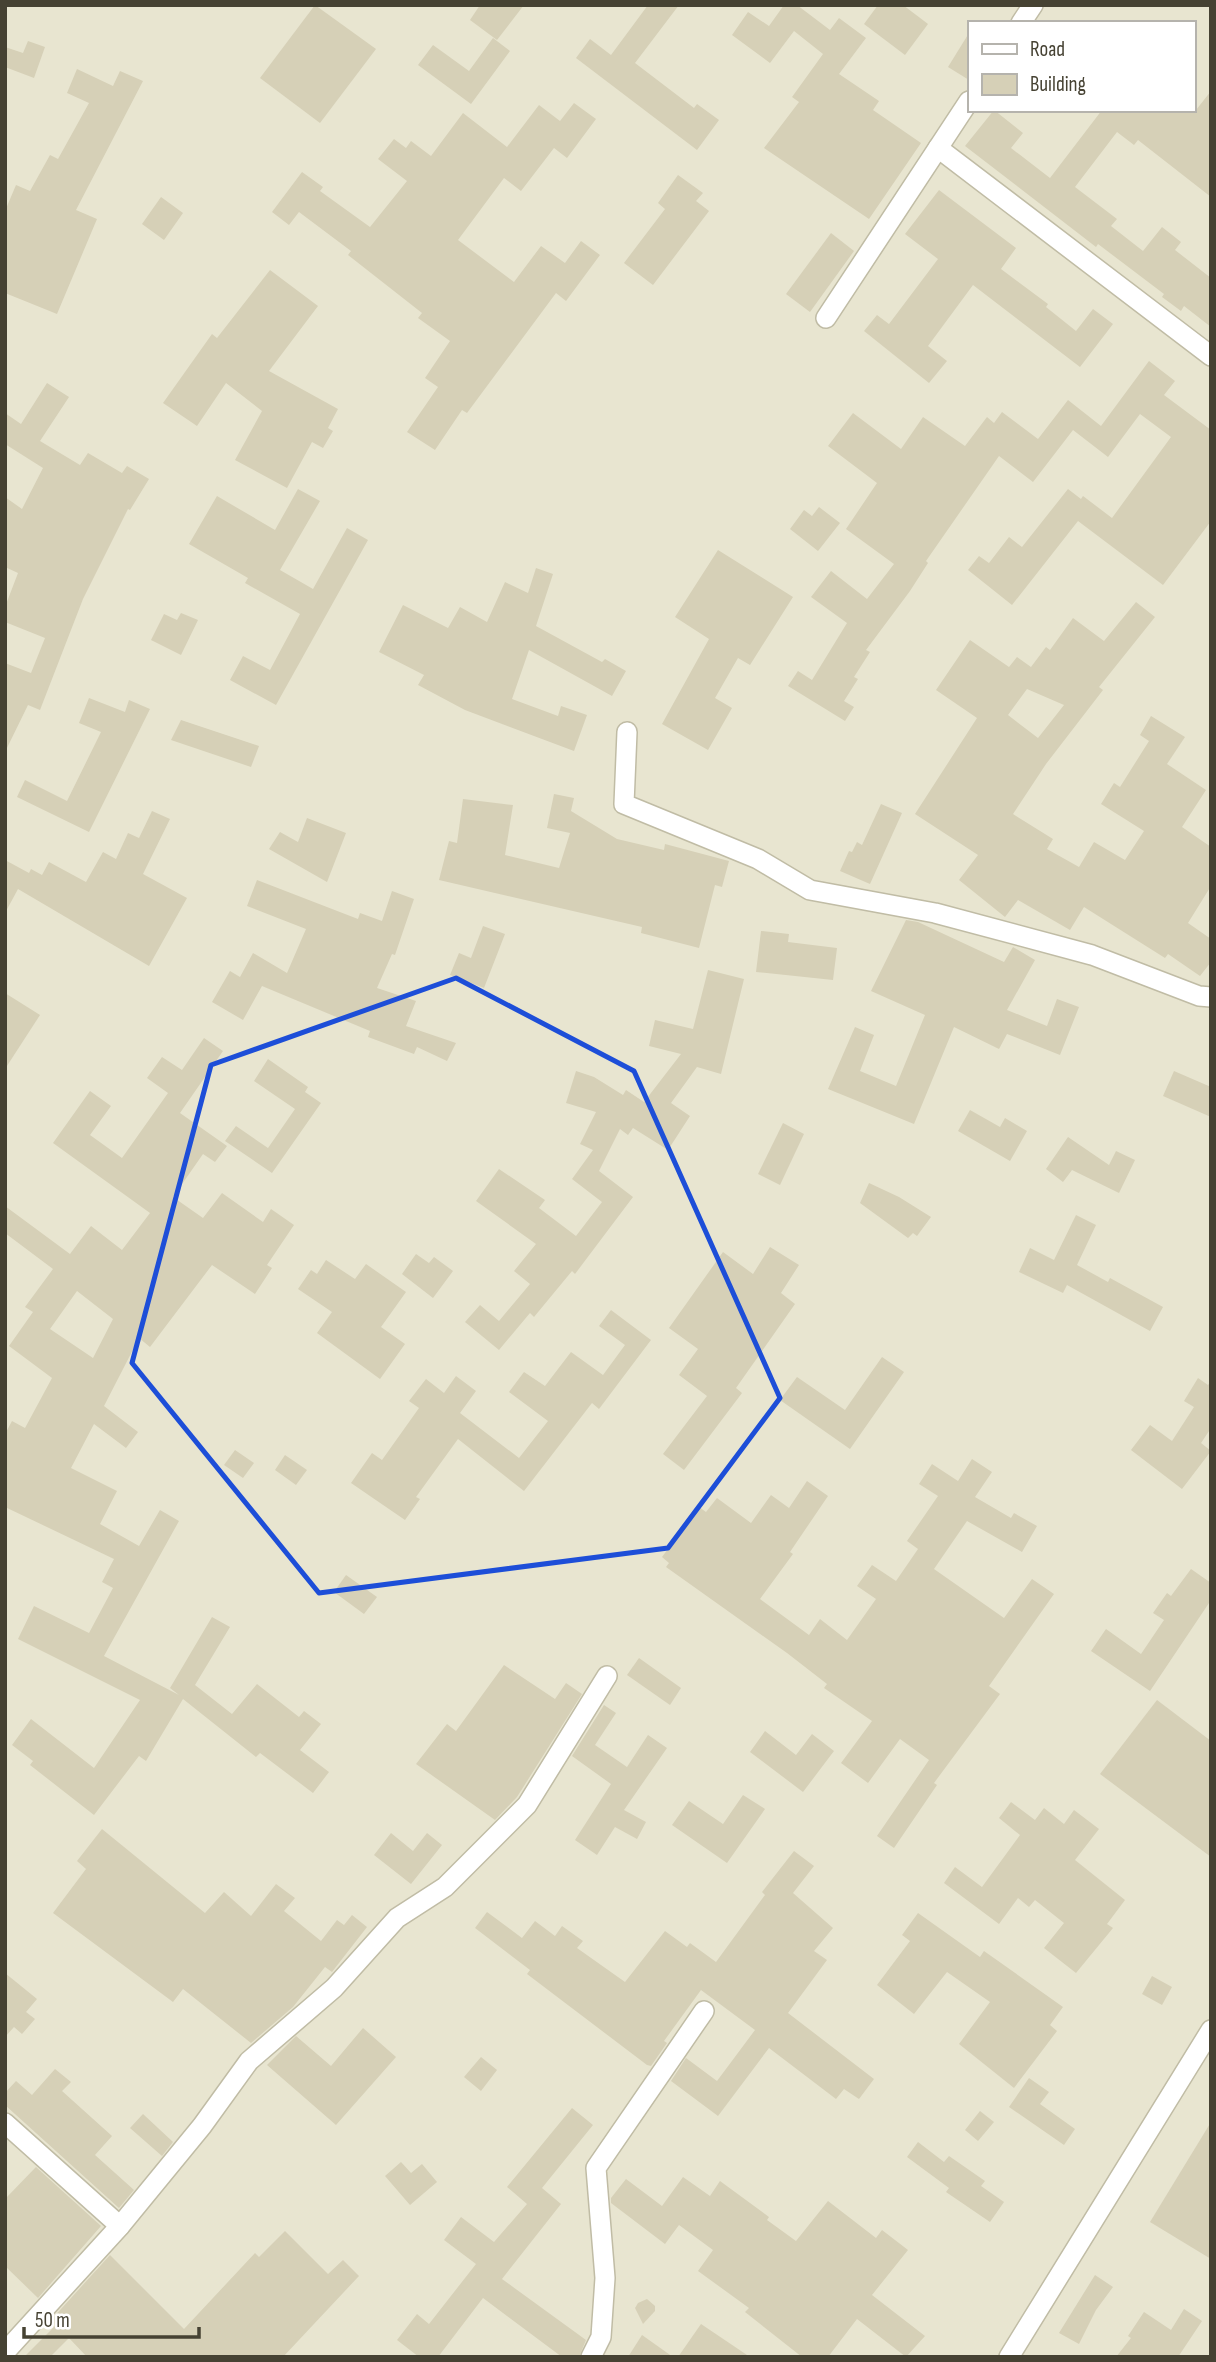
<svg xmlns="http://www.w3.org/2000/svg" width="1216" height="2362" viewBox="0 0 1216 2362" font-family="'Sofia Sans Condensed',sans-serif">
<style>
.residential{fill:#e8e5d0;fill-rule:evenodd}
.building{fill:#d6d0b7;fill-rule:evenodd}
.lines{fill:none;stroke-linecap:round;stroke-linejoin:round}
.street-casing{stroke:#c0bca5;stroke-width:22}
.street{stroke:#fff;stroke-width:19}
.marked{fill:none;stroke:#1d4ed8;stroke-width:5;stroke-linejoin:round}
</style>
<rect width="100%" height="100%" fill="#f4f2e3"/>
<!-- residential -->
<path class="residential" d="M 5,5 L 1211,5 L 1211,2357 L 5,2357 ZM 969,23 L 1193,23 L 1193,110 L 969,110 Z"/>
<!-- building -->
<g class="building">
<path d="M 315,5 L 376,49 L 320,123 L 260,78 Z"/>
<path d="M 480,5 L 524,5 L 497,40 L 470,20 Z"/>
<path d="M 648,5 L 679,5 L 635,63 L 694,108 L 697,104 L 719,120 L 697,150 L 576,58 L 590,39 L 611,55 Z"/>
<path d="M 784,5 L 797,5 L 830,30 L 839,18 L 866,38 L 839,74 L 879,101 L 873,110 L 921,143 L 869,219 L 764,148 L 799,102 L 792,97 L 823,54 L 794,31 L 770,63 L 732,35 L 748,12 L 769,26 Z"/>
<path d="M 878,5 L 903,5 L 928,24 L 905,55 L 864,24 Z"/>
<path d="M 969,33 L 969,80 L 948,67 Z"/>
<path d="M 493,38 L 510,51 L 471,104 L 418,65 L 433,45 L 469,71 Z"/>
<path d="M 28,41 L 45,47 L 34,78 L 5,67 L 5,47 L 23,53 Z"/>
<path d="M 77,69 L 113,86 L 120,71 L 143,81 L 76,210 L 97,219 L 57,314 L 5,293 L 5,211 L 16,185 L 30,191 L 50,155 L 58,159 L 89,103 L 67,93 Z"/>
<path d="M 1211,91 L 1211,197 L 1138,140 L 1134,145 L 1117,132 L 1075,187 L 1117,219 L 1111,226 L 1143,251 L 1162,227 L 1181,242 L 1175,250 L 1211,278 L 1211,327 L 1184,306 L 1181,311 L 1162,297 L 1164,294 L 1098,244 L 1096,247 L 965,146 L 994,110 L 1023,133 L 1011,148 L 1050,178 L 1102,110 L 1196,110 Z"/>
<path d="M 574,103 L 596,119 L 567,158 L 554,148 L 521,191 L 504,178 L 458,240 L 514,282 L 541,246 L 565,263 L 581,241 L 600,255 L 566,301 L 556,293 L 467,413 L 462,410 L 435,450 L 407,432 L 438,387 L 425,378 L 450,341 L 418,318 L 422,313 L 348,255 L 351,251 L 299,212 L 289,225 L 272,212 L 302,172 L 323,187 L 320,191 L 370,227 L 407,181 L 378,159 L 394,139 L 406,148 L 411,141 L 431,156 L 463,113 L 507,147 L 539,105 L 560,121 Z"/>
<path d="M 678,175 L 703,193 L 696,201 L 709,211 L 653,285 L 624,263 L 665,209 L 658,203 Z"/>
<path d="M 939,190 L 1016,248 L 1001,269 L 1048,304 L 1046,307 L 1076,331 L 1093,309 L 1113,324 L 1080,367 L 973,285 L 928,346 L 947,361 L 929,383 L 864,331 L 877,315 L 889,324 L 938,259 L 905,234 Z"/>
<path d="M 161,197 L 183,213 L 164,240 L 142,224 Z"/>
<path d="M 831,233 L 854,251 L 810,312 L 786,294 Z"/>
<path d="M 270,270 L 318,306 L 269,371 L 338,409 L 328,428 L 333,431 L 323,448 L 312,442 L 287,488 L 235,460 L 262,411 L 226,383 L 197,426 L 163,403 L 212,334 L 217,338 Z"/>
<path d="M 1149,361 L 1175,381 L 1164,395 L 1211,430 L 1211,521 L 1163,585 L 1078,521 L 1012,605 L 968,570 L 979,556 L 989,563 L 1009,537 L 1022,547 L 1068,489 L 1081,499 L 1083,496 L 1112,518 L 1171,437 L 1140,414 L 1108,457 L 1073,430 L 1033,482 L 999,456 L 926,561 L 928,563 L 910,591 L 866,650 L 870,652 L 854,677 L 858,679 L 844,701 L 854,707 L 845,721 L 788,686 L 798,671 L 812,680 L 847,623 L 811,597 L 831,571 L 867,599 L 894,564 L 846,529 L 877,483 L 828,446 L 853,413 L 901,449 L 923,417 L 965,446 L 987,417 L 994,423 L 1002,412 L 1038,439 L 1068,400 L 1101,426 Z"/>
<path d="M 47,383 L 69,397 L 40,441 L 80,465 L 88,453 L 122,473 L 127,466 L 149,479 L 130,510 L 128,509 L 83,599 L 40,710 L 28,705 L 5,752 L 5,663 L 31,673 L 45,638 L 5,622 L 5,607 L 18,573 L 5,567 L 5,497 L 22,509 L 43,468 L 5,444 L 5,413 L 21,424 Z"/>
<path d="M 298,489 L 320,501 L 280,570 L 313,589 L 347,528 L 368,540 L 276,705 L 230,680 L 243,656 L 270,670 L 300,614 L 245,583 L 248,578 L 189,544 L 217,496 L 275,530 Z"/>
<path d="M 819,507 L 840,523 L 818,551 L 790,529 L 804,510 L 812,516 Z"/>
<path d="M 718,550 L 793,597 L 750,665 L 738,658 L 715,698 L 732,708 L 708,750 L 662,724 L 709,639 L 675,617 Z"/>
<path d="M 536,568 L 553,574 L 536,626 L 602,662 L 605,659 L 626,671 L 612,696 L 529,650 L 512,699 L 558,716 L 561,706 L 587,715 L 574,751 L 465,710 L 418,685 L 424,675 L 379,652 L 403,605 L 448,628 L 460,607 L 487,622 L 505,582 L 528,593 Z"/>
<path d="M 1136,602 L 1155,617 L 1099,687 L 1103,690 L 1046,764 L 1013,814 L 1053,839 L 1047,849 L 1079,867 L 1094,842 L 1125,860 L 1144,831 L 1101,804 L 1114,783 L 1120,787 L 1149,741 L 1140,735 L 1151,716 L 1185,737 L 1167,764 L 1206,790 L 1182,827 L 1211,847 L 1211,886 L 1188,923 L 1211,939 L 1211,962 L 1200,976 L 1168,954 L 1165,958 L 1084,907 L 1070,930 L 1018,900 L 1005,917 L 959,880 L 978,855 L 915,814 L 977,718 L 936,690 L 970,640 L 1009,667 L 1017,657 L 1031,667 L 1046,647 L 1050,650 L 1073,618 L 1104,641 ZM 1027,689 L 1064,705 L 1038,738 L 1008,715 Z"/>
<path d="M 181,613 L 198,620 L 181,655 L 151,640 L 164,614 L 177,620 Z"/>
<path d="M 89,698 L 125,712 L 129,700 L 150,709 L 89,832 L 17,797 L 25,780 L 67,801 L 101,732 L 79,723 Z"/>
<path d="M 181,720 L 259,746 L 251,767 L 171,740 Z"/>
<path d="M 554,794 L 574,798 L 571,811 L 617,839 L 664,850 L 665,844 L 729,861 L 722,887 L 715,885 L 699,948 L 641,933 L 642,927 L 439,880 L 449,841 L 457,843 L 463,799 L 513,805 L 505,855 L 559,868 L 570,833 L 547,828 Z"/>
<path d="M 881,804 L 902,813 L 870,884 L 840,871 L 849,851 L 852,852 L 857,842 L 862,845 Z"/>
<path d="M 152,811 L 170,819 L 143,874 L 187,898 L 149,966 L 18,889 L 5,913 L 5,860 L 29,873 L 31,869 L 42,875 L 49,862 L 86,882 L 103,852 L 116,859 L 128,833 L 139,838 Z"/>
<path d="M 307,818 L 346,833 L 327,882 L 269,849 L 280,832 L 298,842 Z"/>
<path d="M 257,880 L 358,919 L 360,913 L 382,921 L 392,891 L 414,899 L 395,955 L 392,954 L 377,988 L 416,1001 L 406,1026 L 456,1043 L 447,1061 L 417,1047 L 414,1054 L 368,1037 L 370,1031 L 262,986 L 243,1020 L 212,1002 L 230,971 L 240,977 L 253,953 L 287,973 L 306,929 L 247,906 Z"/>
<path d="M 906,920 L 918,922 L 1004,962 L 1013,947 L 1035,960 L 1007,1010 L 1047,1026 L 1057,999 L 1079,1007 L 1060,1055 L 1007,1034 L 999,1049 L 954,1027 L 914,1124 L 828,1089 L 855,1027 L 874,1035 L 860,1071 L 896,1086 L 925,1015 L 871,991 Z"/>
<path d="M 483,926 L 505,934 L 484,988 L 450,975 L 459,953 L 471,958 Z"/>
<path d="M 761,931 L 789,934 L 788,942 L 837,948 L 833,980 L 756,972 Z"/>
<path d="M 708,970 L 744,979 L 721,1074 L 697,1067 L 671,1103 L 690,1116 L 668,1150 L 633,1128 L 628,1135 L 620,1129 L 599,1171 L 633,1197 L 575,1274 L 572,1271 L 534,1317 L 530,1313 L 499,1350 L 465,1322 L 480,1305 L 499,1321 L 530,1284 L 514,1271 L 536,1244 L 476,1201 L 499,1169 L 545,1200 L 539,1208 L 576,1236 L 602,1202 L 572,1179 L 593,1150 L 580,1144 L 596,1112 L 566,1103 L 576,1071 L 594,1077 L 623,1095 L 626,1090 L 644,1102 L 681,1054 L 649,1046 L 655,1020 L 693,1029 Z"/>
<path d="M 5,993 L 40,1015 L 5,1069 Z"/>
<path d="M 204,1038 L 223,1051 L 180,1113 L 227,1146 L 215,1162 L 203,1154 L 173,1197 L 203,1218 L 222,1193 L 263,1222 L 271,1209 L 294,1225 L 267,1265 L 272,1268 L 255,1294 L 212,1265 L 150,1347 L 139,1338 L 104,1406 L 138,1432 L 126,1448 L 94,1424 L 71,1468 L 117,1491 L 100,1524 L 139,1546 L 160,1510 L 179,1521 L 104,1656 L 179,1695 L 170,1688 L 212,1617 L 230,1627 L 195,1685 L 232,1714 L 257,1684 L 299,1717 L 304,1711 L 321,1724 L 300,1750 L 329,1772 L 313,1793 L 260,1753 L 256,1757 L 183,1699 L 146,1761 L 139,1756 L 94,1815 L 30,1765 L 33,1761 L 12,1745 L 31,1719 L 94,1768 L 140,1700 L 18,1639 L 34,1606 L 89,1633 L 113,1588 L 102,1582 L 114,1559 L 5,1507 L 5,1434 L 12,1421 L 25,1428 L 52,1378 L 9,1346 L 33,1312 L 25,1307 L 53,1269 L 5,1233 L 5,1206 L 70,1254 L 91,1226 L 122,1250 L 150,1213 L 53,1143 L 90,1091 L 111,1106 L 90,1135 L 122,1158 L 168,1093 L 147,1078 L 162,1057 L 182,1070 ZM 77,1291 L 113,1319 L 93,1358 L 50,1329 Z"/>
<path d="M 268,1059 L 308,1087 L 305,1092 L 321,1103 L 272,1173 L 225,1141 L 236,1126 L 268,1148 L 295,1109 L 254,1081 Z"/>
<path d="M 1174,1071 L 1211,1087 L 1211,1117 L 1163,1096 Z"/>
<path d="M 970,1110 L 1000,1127 L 1005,1118 L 1027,1131 L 1010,1161 L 958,1131 Z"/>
<path d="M 783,1123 L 804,1134 L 780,1185 L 758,1174 Z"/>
<path d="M 1068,1137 L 1109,1165 L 1116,1151 L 1135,1160 L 1119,1193 L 1072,1170 L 1063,1182 L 1046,1169 Z"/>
<path d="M 869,1183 L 899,1197 L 931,1217 L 917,1236 L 913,1233 L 908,1238 L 860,1203 Z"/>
<path d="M 1076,1215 L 1096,1225 L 1077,1265 L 1108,1282 L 1110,1278 L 1163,1307 L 1150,1331 L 1067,1285 L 1063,1293 L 1019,1272 L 1030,1248 L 1054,1260 Z"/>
<path d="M 770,1247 L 799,1265 L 781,1293 L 795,1304 L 736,1388 L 742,1393 L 684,1470 L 663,1454 L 707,1396 L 679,1375 L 698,1349 L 669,1328 L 723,1252 L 753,1274 Z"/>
<path d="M 416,1254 L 429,1263 L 434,1257 L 453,1271 L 433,1298 L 402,1274 Z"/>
<path d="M 326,1260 L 355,1279 L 366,1264 L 406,1292 L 381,1327 L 405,1344 L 380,1379 L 317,1333 L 332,1312 L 298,1289 L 311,1270 L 317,1274 Z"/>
<path d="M 611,1310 L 651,1340 L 599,1409 L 592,1403 L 524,1491 L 458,1439 L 416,1497 L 420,1499 L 405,1520 L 351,1483 L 372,1453 L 382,1460 L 419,1408 L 409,1401 L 426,1379 L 444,1393 L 456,1376 L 476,1391 L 460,1413 L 519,1458 L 548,1421 L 509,1392 L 524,1372 L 545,1386 L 571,1352 L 603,1375 L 625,1345 L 599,1326 Z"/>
<path d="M 882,1357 L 904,1372 L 850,1449 L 780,1400 L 797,1377 L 845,1410 Z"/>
<path d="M 1198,1378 L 1208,1385 L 1211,1381 L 1211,1428 L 1201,1443 L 1211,1451 L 1182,1489 L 1131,1450 L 1150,1425 L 1172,1441 L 1194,1407 L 1184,1401 Z"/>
<path d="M 235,1450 L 254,1463 L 243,1478 L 224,1465 Z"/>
<path d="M 285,1455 L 307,1470 L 296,1485 L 275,1470 Z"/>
<path d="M 972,1459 L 992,1472 L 975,1497 L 1011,1518 L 1014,1513 L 1037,1526 L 1022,1552 L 967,1521 L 934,1569 L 1004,1618 L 1032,1579 L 1054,1594 L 989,1686 L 1000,1694 L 934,1783 L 937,1785 L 894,1848 L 877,1836 L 929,1760 L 900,1739 L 868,1783 L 841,1763 L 872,1721 L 824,1688 L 827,1684 L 787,1653 L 666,1567 L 669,1563 L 662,1557 L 699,1507 L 706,1512 L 717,1498 L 751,1523 L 771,1495 L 789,1508 L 807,1481 L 828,1496 L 790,1552 L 793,1554 L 760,1599 L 809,1635 L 820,1619 L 847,1640 L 876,1599 L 857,1586 L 872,1565 L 896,1581 L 918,1549 L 907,1541 L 938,1496 L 919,1484 L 932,1464 L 958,1481 Z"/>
<path d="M 1191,1569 L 1211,1583 L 1211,1600 L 1150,1691 L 1091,1651 L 1106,1629 L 1141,1654 L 1164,1620 L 1153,1613 L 1167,1593 L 1171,1596 Z"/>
<path d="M 346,1575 L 377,1597 L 364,1614 L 334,1592 Z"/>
<path d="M 639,1658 L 681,1688 L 670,1705 L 627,1675 Z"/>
<path d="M 504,1665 L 555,1699 L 566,1683 L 582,1694 L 517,1797 L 495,1820 L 416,1764 L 447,1724 L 456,1731 Z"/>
<path d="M 1157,1700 L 1211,1741 L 1211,1857 L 1100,1774 Z"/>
<path d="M 604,1705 L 616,1713 L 595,1745 L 627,1767 L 648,1735 L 667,1748 L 624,1810 L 646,1822 L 637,1839 L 615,1827 L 597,1855 L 575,1840 L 611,1784 L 572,1756 Z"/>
<path d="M 765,1731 L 796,1755 L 812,1734 L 834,1751 L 803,1792 L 750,1752 Z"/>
<path d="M 743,1795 L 765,1809 L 727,1863 L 672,1825 L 689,1801 L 723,1824 Z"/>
<path d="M 1011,1802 L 1035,1820 L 1044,1808 L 1064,1824 L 1074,1810 L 1099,1829 L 1075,1860 L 1125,1900 L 1107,1924 L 1113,1928 L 1076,1973 L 1044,1948 L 1064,1923 L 1035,1900 L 1029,1907 L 1018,1898 L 999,1924 L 944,1883 L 955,1867 L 982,1887 L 1020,1835 L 999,1818 Z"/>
<path d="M 102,1829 L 205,1913 L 224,1892 L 251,1916 L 276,1884 L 295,1898 L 284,1911 L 321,1941 L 337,1920 L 344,1925 L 352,1915 L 367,1927 L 332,1972 L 325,1967 L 293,2007 L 251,2043 L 183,1989 L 173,2002 L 53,1913 L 86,1869 L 77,1861 Z"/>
<path d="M 391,1833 L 413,1851 L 427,1833 L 442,1845 L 411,1884 L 374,1855 Z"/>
<path d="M 794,1851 L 814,1866 L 793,1893 L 833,1928 L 814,1951 L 827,1960 L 788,2013 L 874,2079 L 859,2099 L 844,2089 L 836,2099 L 769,2048 L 718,2116 L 671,2081 L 686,2058 L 717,2081 L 755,2030 L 701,1990 L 664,2041 L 667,2043 L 651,2066 L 647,2065 L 527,1974 L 530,1970 L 475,1928 L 487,1912 L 522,1938 L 535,1921 L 555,1936 L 562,1926 L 583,1941 L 577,1948 L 625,1982 L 665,1931 L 687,1947 L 690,1943 L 716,1962 L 765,1895 L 762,1892 Z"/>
<path d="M 918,1913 L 980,1957 L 984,1951 L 1063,2007 L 1050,2025 L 1057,2031 L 1014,2088 L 959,2044 L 990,2002 L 947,1972 L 914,2014 L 877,1985 L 910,1941 L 902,1935 Z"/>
<path d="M 5,1973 L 37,1999 L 26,2012 L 35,2019 L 22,2034 L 14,2027 L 5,2037 Z"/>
<path d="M 1152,1976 L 1172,1987 L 1162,2005 L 1142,1994 Z"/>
<path d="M 363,2028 L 396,2057 L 336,2125 L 267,2065 L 296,2036 L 331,2066 Z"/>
<path d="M 481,2057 L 497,2070 L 481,2091 L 464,2077 Z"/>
<path d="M 55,2069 L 71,2082 L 62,2091 L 112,2136 L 95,2155 L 134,2190 L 119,2208 L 5,2105 L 5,2093 L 16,2081 L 32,2095 Z"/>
<path d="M 1029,2078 L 1049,2092 L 1040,2104 L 1075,2129 L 1064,2145 L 1009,2107 Z"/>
<path d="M 572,2108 L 593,2125 L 542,2188 L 561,2204 L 502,2279 L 586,2340 L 579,2357 L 562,2357 L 483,2298 L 438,2357 L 419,2357 L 397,2340 L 417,2314 L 429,2324 L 476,2264 L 444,2240 L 461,2217 L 494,2242 L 527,2204 L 507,2187 Z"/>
<path d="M 980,2111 L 994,2122 L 978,2141 L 965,2130 Z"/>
<path d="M 143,2114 L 173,2142 L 162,2156 L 130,2128 Z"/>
<path d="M 1211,2122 L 1211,2259 L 1150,2222 Z"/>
<path d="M 918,2142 L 944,2162 L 949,2156 L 985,2181 L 981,2186 L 1004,2202 L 990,2222 L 946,2192 L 949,2188 L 907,2157 Z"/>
<path d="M 401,2162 L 411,2173 L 422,2164 L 437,2182 L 410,2205 L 385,2176 Z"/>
<path d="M 36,2167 L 101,2226 L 38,2298 L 5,2266 L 5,2199 Z"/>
<path d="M 683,2177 L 710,2196 L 720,2181 L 769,2217 L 767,2220 L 796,2241 L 828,2201 L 876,2238 L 882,2230 L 908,2250 L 872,2295 L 925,2336 L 906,2357 L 857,2319 L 828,2357 L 802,2357 L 745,2312 L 749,2308 L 698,2271 L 713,2250 L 679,2225 L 665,2244 L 611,2203 L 611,2198 L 626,2179 L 662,2206 Z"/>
<path d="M 285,2231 L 328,2274 L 343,2260 L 359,2276 L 283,2357 L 87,2357 L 69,2338 L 50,2357 L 24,2357 L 56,2325 L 51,2320 L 110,2255 L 184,2329 L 255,2253 L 259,2257 Z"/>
<path d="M 1095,2275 L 1113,2287 L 1096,2310 L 1079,2344 L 1059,2333 Z"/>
<path d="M 647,2299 L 655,2306 L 655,2311 L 643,2324 L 635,2308 L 638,2303 Z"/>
<path d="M 1184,2309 L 1202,2321 L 1178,2357 L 1116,2357 L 1131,2338 L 1128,2336 L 1144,2312 L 1171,2330 Z"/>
<path d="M 701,2324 L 750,2357 L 678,2357 Z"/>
<path d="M 642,2335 L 673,2357 L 628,2357 Z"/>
</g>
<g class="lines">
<!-- street casing -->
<g class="street-casing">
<g id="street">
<path d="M 1021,23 L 1033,5"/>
<path d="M 938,148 L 1211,356"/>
<path d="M 826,318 L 969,101"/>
<path d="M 627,732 L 624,804 L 758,859 L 810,890 L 935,913 L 1092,955 L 1199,996 L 1211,997"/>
<path d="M 5,2123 L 120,2226"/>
<path d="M 5,2352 L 120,2226 L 202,2126 L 249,2061 L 334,1988 L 397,1918 L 445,1887 L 527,1805 L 607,1676"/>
<path d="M 591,2357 L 601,2337 L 605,2278 L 596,2168 L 704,2011"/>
<path d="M 1009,2357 L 1211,2030"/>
</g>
</g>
<!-- street -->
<use href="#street" class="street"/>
</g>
<!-- marked area -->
<path class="marked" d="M 456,978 L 634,1071 L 780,1398 L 668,1548 L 319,1593 L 132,1363 L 211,1065 Z"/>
<!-- border -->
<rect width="1216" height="2362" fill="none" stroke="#464233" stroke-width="14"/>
<!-- legend -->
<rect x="968" y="21" width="228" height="91" fill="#ffffff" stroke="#b5b3ad" stroke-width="2"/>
<rect x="982" y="44" width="35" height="10" fill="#ffffff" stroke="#b5b3ad" stroke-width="2"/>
<text x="1030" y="56" font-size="21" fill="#464233">Road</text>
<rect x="982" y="74" width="35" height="21" fill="#d6d0b7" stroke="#b5b3ad" stroke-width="2"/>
<text x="1030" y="91" font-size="21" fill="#464233">Building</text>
<!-- scale -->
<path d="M24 2327v10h175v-10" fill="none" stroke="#464233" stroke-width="3.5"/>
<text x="35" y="2327" font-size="21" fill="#464233" stroke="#ffffff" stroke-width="5" paint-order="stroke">50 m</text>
</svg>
